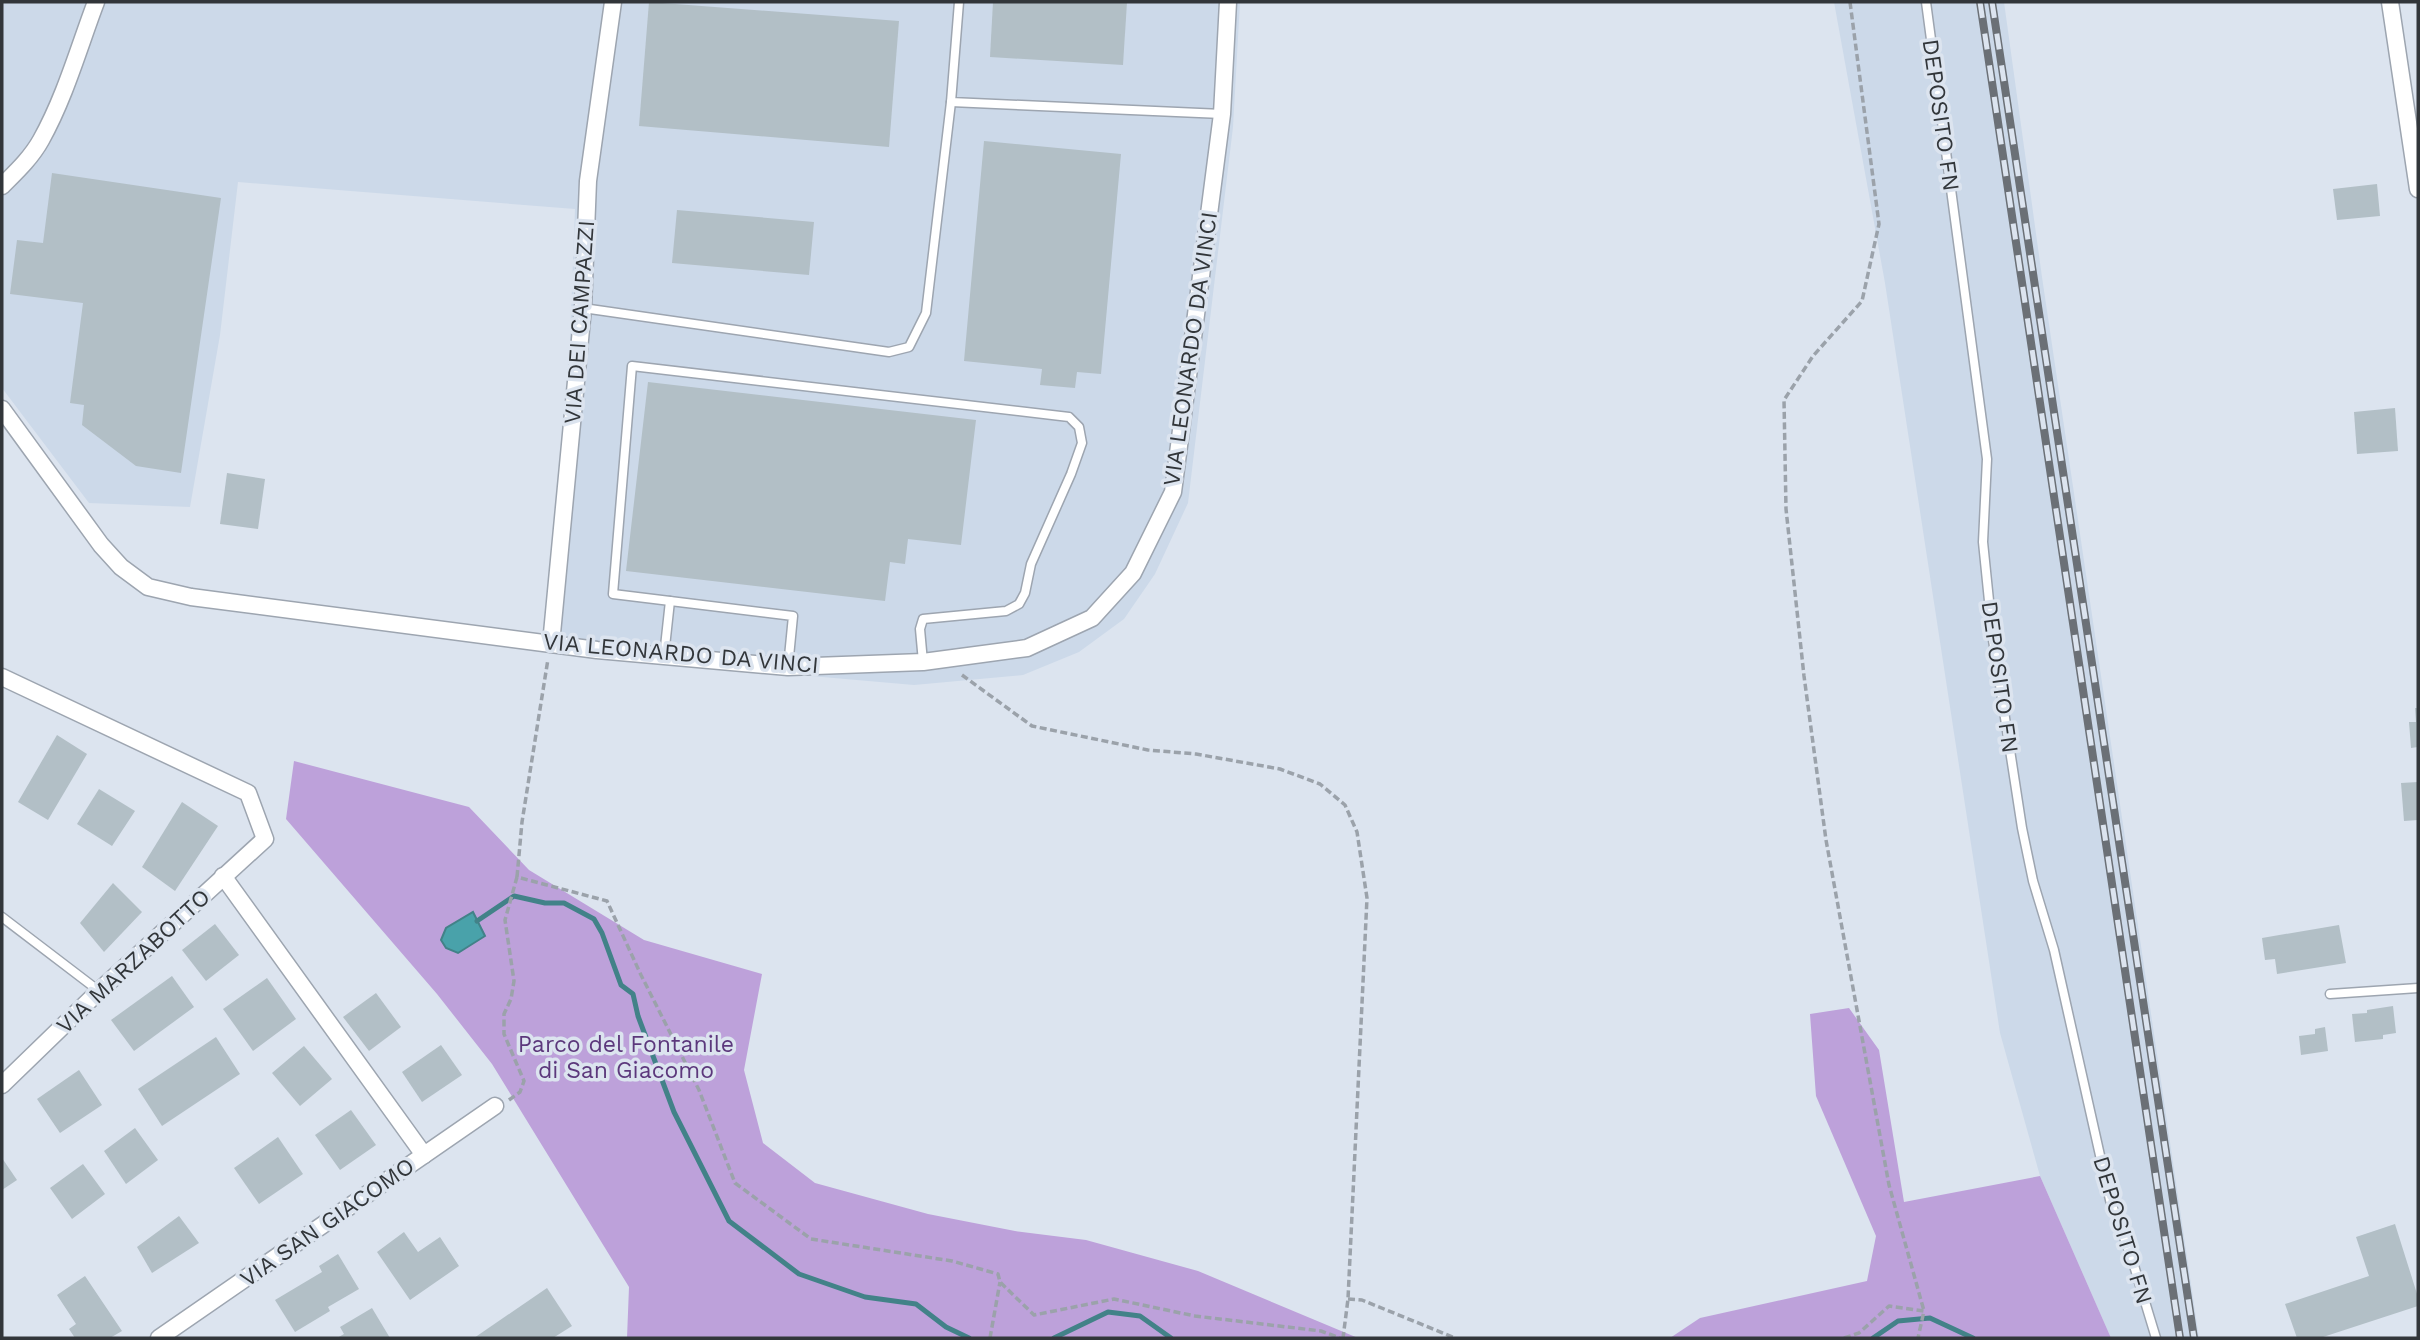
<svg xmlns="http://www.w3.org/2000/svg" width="2420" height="1340" viewBox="0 0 2420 1340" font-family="'Work Sans',sans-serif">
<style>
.built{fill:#ccd9e9}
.forest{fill:#bda1da}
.water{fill:#49a2aa;stroke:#428288;stroke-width:2}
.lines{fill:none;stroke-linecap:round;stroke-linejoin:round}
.stream{stroke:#428288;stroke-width:5}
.building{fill:#b2bfc6}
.lane-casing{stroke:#9da5b0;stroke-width:11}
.street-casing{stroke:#9da5b0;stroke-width:19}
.path{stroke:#9ba2aa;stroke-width:3.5;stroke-dasharray:7 3.5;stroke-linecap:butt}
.lane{stroke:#fff;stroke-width:8}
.street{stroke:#fff;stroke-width:16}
.rail-casing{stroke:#6b7076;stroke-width:8}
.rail{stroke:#dce4ef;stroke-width:5;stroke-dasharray:16;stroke-linecap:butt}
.labels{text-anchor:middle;stroke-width:7;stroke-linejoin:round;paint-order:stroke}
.street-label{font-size:23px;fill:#32363a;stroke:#dce4ef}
.park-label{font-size:23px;fill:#5c387c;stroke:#dce4ef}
</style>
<rect width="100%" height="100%" fill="#dce4ef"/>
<!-- built -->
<g class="built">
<path d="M 2,2 L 1240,2 L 1233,127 L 1188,503 L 1155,574 L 1124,619 L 1079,652 L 1023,675 L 914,685 L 558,654 L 575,209 L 238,182 L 220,335 L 190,507 L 89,503 L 2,388 Z"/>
<path d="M 1834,2 L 2004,2 L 2042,277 L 2199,1338 L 2111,1338 L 2040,1176 L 2000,1033 L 1885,283 Z"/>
</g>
<!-- forest -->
<g class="forest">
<path d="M 294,761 L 469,807 L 529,870 L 644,940 L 762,974 L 744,1070 L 763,1143 L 815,1183 L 928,1214 L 1015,1231 L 1086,1240 L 1198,1271 L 1358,1338 L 627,1338 L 629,1287 L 492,1064 L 437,994 L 286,819 Z"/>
<path d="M 1849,1008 L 1879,1050 L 1904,1202 L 2040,1176 L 2111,1338 L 1670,1338 L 1700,1318 L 1867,1281 L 1876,1236 L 1816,1096 L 1810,1014 Z"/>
</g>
<!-- water -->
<path class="water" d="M 473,912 L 485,936 L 458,953 L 446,948 L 441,940 L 446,928 Z"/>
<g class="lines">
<!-- stream -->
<g class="stream">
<path d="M 477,921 L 514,896 L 545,903 L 564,903 L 594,919 L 602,933 L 621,985 L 633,994 L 638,1016 L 674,1112 L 729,1221 L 799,1274 L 865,1297 L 916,1304 L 946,1327 L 969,1338"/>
<path d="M 1054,1338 L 1108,1312 L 1140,1316 L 1171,1338"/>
<path d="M 1873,1338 L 1898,1321 L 1930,1318 L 1973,1338"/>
</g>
</g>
<!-- building -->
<g class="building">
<path d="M 649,2 L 899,21 L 889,147 L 639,126 Z"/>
<path d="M 993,2 L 1127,2 L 1123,65 L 990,57 Z"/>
<path d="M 984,141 L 1121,154 L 1101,374 L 1077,372 L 1075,388 L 1040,385 L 1042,369 L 964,361 Z"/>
<path d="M 52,173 L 221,198 L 181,473 L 136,466 L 82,425 L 84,405 L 70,403 L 83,303 L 10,294 L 17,240 L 43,243 Z"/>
<path d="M 2377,184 L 2380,216 L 2337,220 L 2333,189 Z"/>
<path d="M 677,210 L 814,222 L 809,275 L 672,263 Z"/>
<path d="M 648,382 L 976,420 L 961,545 L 908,539 L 905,564 L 890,562 L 885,601 L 626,571 Z"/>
<path d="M 2395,408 L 2398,451 L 2357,454 L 2354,412 Z"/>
<path d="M 227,473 L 265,479 L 258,529 L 220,524 Z"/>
<path d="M 2415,708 L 2418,708 L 2418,747 L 2411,748 L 2409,722 L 2416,722 Z"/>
<path d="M 57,735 L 87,754 L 48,820 L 18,802 Z"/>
<path d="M 2418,782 L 2418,820 L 2404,821 L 2401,783 Z"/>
<path d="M 99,789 L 135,811 L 112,846 L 77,824 Z"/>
<path d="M 182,802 L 218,826 L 175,891 L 142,867 Z"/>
<path d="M 113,883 L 142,912 L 104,952 L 80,923 Z"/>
<path d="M 215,924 L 239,955 L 206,981 L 182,950 Z"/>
<path d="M 2339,925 L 2346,963 L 2277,974 L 2275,959 L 2265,960 L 2262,938 Z"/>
<path d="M 172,976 L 194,1007 L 134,1051 L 111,1020 Z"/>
<path d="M 267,978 L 296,1019 L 253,1051 L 223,1009 Z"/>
<path d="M 376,993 L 401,1027 L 369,1051 L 343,1017 Z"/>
<path d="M 2393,1006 L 2396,1033 L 2383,1035 L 2383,1039 L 2355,1042 L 2352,1014 L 2367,1013 L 2367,1010 Z"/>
<path d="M 2325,1027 L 2328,1051 L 2301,1055 L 2299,1036 L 2315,1034 L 2315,1029 Z"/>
<path d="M 216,1037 L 240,1074 L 162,1126 L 138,1089 Z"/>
<path d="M 441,1045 L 462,1075 L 422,1102 L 402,1072 Z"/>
<path d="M 304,1046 L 332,1079 L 300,1106 L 272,1073 Z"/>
<path d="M 79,1070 L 102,1105 L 60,1133 L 37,1099 Z"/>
<path d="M 351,1110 L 376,1145 L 340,1170 L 315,1135 Z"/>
<path d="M 135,1128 L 158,1160 L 126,1184 L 104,1151 Z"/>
<path d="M 278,1137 L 303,1174 L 259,1204 L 234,1168 Z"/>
<path d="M 2,1158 L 17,1180 L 2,1190 Z"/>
<path d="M 83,1164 L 105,1194 L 72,1219 L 50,1188 Z"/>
<path d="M 179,1216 L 199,1243 L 152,1273 L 137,1247 Z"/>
<path d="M 2395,1224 L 2418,1297 L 2418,1306 L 2320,1338 L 2297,1338 L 2285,1304 L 2369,1276 L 2356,1237 Z"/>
<path d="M 404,1232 L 418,1252 L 440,1237 L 459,1266 L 410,1300 L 377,1252 Z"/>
<path d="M 338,1254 L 359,1289 L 328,1307 L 330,1311 L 295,1332 L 275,1300 L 322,1272 L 319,1266 Z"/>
<path d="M 85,1276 L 122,1331 L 110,1338 L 75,1338 L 69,1329 L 76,1324 L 57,1295 Z"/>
<path d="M 547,1288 L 572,1326 L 553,1338 L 474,1338 Z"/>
<path d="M 372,1308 L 390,1338 L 337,1338 L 344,1334 L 340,1327 Z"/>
</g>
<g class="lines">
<!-- lane casing -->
<g class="lane-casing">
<g id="lane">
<path d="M 959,2 L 951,102 L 1222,114"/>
<path d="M 1926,2 L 1987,459 L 1983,542 L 1993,640 L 2022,828 L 2033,881 L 2054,950 L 2110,1200 L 2132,1259 L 2156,1338"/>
<path d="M 583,308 L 889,352 L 909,347 L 926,313 L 951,102"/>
<path d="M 664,656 L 670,601"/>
<path d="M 788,667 L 793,616 L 613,594 L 632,366 L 1069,417 L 1079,427 L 1082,443 L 1071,474 L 1031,564 L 1025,593 L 1019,604 L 1006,611 L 923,619 L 920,629 L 923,662"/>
<path d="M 2,917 L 99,991"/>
<path d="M 2330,994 L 2418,988"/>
</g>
</g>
<!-- street casing -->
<g class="street-casing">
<g id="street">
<path d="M 2390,2 L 2418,189"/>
<path d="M 2,186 C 16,172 31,158 41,140 C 65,97 79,47 96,2"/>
<path d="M 2,409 L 101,545 L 121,567 L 148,587 L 191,597 L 597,650 L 788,667 L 923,662 L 1027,648 L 1092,618 L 1133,573 L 1173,492 L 1222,114 L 1228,2"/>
<path d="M 551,644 L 583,308 L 588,181 L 613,2"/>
<path d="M 2,677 L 248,793 L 265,839 L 99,991 L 2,1085"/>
<path d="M 223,876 L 424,1155"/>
<path d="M 159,1338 L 495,1106"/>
</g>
</g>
<!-- path -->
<g class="path">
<path d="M 1850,2 L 1879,224 L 1862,301 L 1813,356 L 1784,400 L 1786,509 L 1804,676 L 1826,840 L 1889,1185 L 1924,1311"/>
<path d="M 962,675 L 1032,726 L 1148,750 L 1196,754 L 1280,769 L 1320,784 L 1345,805 L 1357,832 L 1367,898 L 1348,1299 L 1343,1338"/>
<path d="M 517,877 L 522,822 L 548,659"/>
<path d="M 509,1100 L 520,1092 L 524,1081 L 504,1034 L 504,1014 L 511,999 L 514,981 L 505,920 L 517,877 L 607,901 L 641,975 L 699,1090 L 735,1183 L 811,1239 L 952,1261 L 998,1274 L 1000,1282 L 1034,1315 L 1114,1299 L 1195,1316 L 1321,1331 L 1340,1338"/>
<path d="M 1348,1299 L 1362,1300 L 1455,1338"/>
<path d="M 990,1338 L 1000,1282"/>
<path d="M 1844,1338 L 1859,1333 L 1889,1306 L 1924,1311 L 1918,1338"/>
</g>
<!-- lane -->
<use href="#lane" class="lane"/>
<!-- street -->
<use href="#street" class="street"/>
<!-- rail casing -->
<g class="rail-casing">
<g id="rail">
<path d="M 1980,2 L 2180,1338"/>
<path d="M 1992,2 L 2194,1338"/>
</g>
</g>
<!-- rail -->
<use href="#rail" class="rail"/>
</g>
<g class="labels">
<!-- street labels -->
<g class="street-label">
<text transform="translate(1941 115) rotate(82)" y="8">DEPOSITO FN</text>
<text transform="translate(579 322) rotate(-86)" y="8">VIA DEI CAMPAZZI</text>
<text transform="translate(1190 349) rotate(-82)" y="8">VIA LEONARDO DA VINCI</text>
<text transform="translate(681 653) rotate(5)" y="8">VIA LEONARDO DA VINCI</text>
<text transform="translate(2000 677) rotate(82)" y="8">DEPOSITO FN</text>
<text transform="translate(133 961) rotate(-43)" y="8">VIA MARZABOTTO</text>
<text transform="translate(327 1222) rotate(-35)" y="8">VIA SAN GIACOMO</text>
<text transform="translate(2123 1230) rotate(73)" y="8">DEPOSITO FN</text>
</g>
<!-- park labels -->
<g class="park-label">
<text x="626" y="1052">Parco del Fontanile<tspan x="626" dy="26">di San Giacomo</tspan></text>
</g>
</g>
<!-- border -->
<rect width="2420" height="1340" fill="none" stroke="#32363a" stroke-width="7"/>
</svg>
